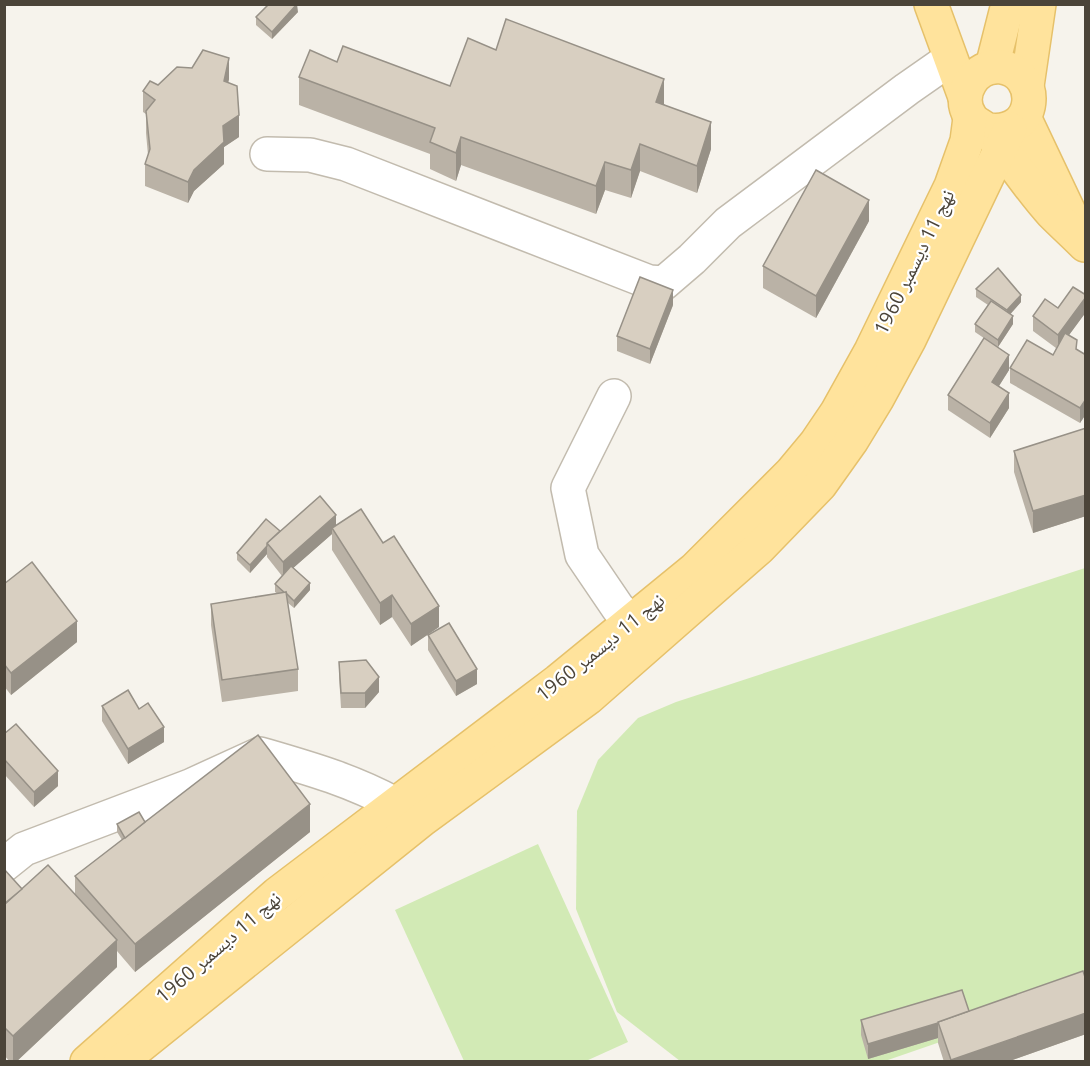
<svg xmlns="http://www.w3.org/2000/svg" width="1090" height="1066" viewBox="0 0 1090 1066" font-family="Ubuntu,'Noto Naskh Arabic',sans-serif">
<style>
.green{fill:#d2eab5}
.lines{fill:none;stroke-linecap:round;stroke-linejoin:round}
.minor-casing{stroke:#c2bbae;stroke-width:36}
.major-casing{stroke:#e6c16a;stroke-width:36}
.minor{stroke:#fff;stroke-width:33}
.major{stroke:#ffe39c;stroke-width:33}
.wall{fill:#bab2a6}
.shaded-wall{fill:#979187}
.building{fill:#d8cfc1;stroke:#979187;stroke-width:1.5}
.labels{text-anchor:middle;stroke-width:4.5;stroke-linejoin:round;paint-order:stroke}
.street-label{font-size:20px;fill:#4b4439;stroke:#fff}
</style>
<rect width="100%" height="100%" fill="#f6f3ec"/>
<!-- green -->
<g class="green">
<path d="M 1085,568 L 1085,992 L 885,1061 L 680,1061 L 617,1012 L 576,909 L 577,811 L 598,760 L 638,718 L 676,702 Z"/>
<path d="M 538,844 L 628,1042 L 586,1061 L 464,1061 L 395,910 Z"/>
</g>
<g class="lines">
<!-- minor casing -->
<g class="minor-casing">
<g id="minor">
<path d="M 267,154 L 310,155 L 346,164 L 649,282 L 664,283 L 692,259 L 728,223 L 907,89 L 950,59"/>
<path d="M 614,396 L 568,488 L 582,555 L 618,608 L 632,622"/>
<path d="M 4,865 L 24,849 L 190,786 L 260,754 C 308,768 351,780 395,804"/>
</g>
</g>
<!-- major casing -->
<g class="major-casing">
<g id="major">
<path d="M 931,4 L 965,97"/>
<path d="M 992,67 L 1008,4"/>
<path d="M 1027,86 L 1039,4"/>
<path d="M 1024,117 L 1070,214"/>
<path d="M 989,130 C 1039,136 1041,72 1001,67 C 975,64 956,94 970,116 C 975,125 985,126 990,133 C 1011,159 1029,188 1052,213 C 1063,224 1074,234 1085,245"/>
<path d="M 87,1062 L 277,894 L 558,681 L 695,569 L 791,473 L 816,443 L 837,412 L 871,351 L 951,186 L 967,141 L 970,118"/>
<path d="M 120,1062 L 423,819 L 588,698 L 759,548 L 820,485 L 852,440 L 877,399 L 909,340 L 1010,129"/>
</g>
</g>
<!-- minor -->
<use href="#minor" class="minor"/>
<!-- major -->
<use href="#major" class="major"/>
</g>
<!-- wall -->
<g class="wall">
<path d="M 298,12 L 272,39 L 256,25 L 256,17 Z"/>
<path d="M 496,50 L 664,104 L 711,149 L 697,193 L 640,171 L 631,198 L 605,190 L 596,214 L 461,165 L 456,181 L 430,169 L 430,154 L 299,105 L 299,77 L 337,62 L 450,86 Z"/>
<path d="M 229,79 L 228,82 L 239,137 L 224,147 L 224,164 L 194,191 L 188,203 L 145,186 L 145,164 L 148,155 L 146,133 L 146,114 L 143,112 L 143,91 L 158,85 Z"/>
<path d="M 869,221 L 816,318 L 763,288 L 763,266 Z"/>
<path d="M 976,289 L 1021,302 L 1010,314 L 1013,324 L 998,347 L 1009,370 L 999,386 L 1009,408 L 990,438 L 948,410 L 948,395 L 997,347 L 975,332 L 975,324 L 988,305 L 976,297 Z"/>
<path d="M 1086,295 L 1086,312 L 1069,335 L 1077,350 L 1086,355 L 1086,414 L 1080,423 L 1010,383 L 1010,368 L 1053,355 L 1056,348 L 1033,331 L 1033,316 L 1058,308 Z"/>
<path d="M 673,305 L 650,364 L 617,351 L 617,336 Z"/>
<path d="M 1086,428 L 1086,516 L 1033,533 L 1014,472 L 1014,451 Z"/>
<path d="M 336,525 L 439,627 L 411,646 L 392,617 L 380,625 L 332,550 L 332,534 L 293,568 L 310,590 L 294,608 L 288,603 L 298,669 L 298,691 L 222,702 L 211,625 L 211,604 L 278,594 L 275,592 L 275,584 L 282,576 L 267,557 L 267,554 L 250,573 L 237,560 L 237,553 L 280,531 Z"/>
<path d="M 4,584 L 77,642 L 11,695 L 4,686 Z"/>
<path d="M 428,635 L 477,684 L 456,696 L 428,650 Z"/>
<path d="M 339,662 L 379,692 L 365,708 L 341,708 L 339,676 Z"/>
<path d="M 102,706 L 139,709 L 164,742 L 128,764 L 102,721 Z"/>
<path d="M 4,734 L 58,786 L 34,807 L 4,774 Z"/>
<path d="M 145,822 L 310,832 L 135,972 L 117,951 L 117,967 L 16,1062 L 10,1062 L 4,1055 L 4,869 L 22,889 L 75,894 L 75,876 L 122,840 L 117,832 L 117,824 Z"/>
<path d="M 1086,980 L 1086,1034 L 1007,1062 L 944,1062 L 938,1043 L 938,1038 L 868,1059 L 861,1035 L 861,1020 L 969,1011 Z"/>
</g>
<!-- shaded-wall -->
<g class="shaded-wall">
<path d="M 297,4 L 298,12 L 272,39 L 272,32 Z"/>
<path d="M 229,58 L 229,79 L 224,102 L 224,81 Z"/>
<path d="M 664,79 L 664,107 L 656,102 Z"/>
<path d="M 239,115 L 239,137 L 224,147 L 224,164 L 194,191 L 188,203 L 188,182 L 194,170 L 223,126 Z"/>
<path d="M 711,122 L 711,149 L 697,193 L 697,166 Z"/>
<path d="M 461,137 L 461,165 L 456,181 L 456,153 Z"/>
<path d="M 640,144 L 640,171 L 631,198 L 631,170 Z"/>
<path d="M 605,162 L 605,190 L 596,214 L 596,186 Z"/>
<path d="M 869,200 L 869,221 L 816,318 L 816,296 Z"/>
<path d="M 673,290 L 673,305 L 650,364 L 650,349 Z"/>
<path d="M 1021,295 L 1021,302 L 1007,318 L 1007,310 Z"/>
<path d="M 1086,297 L 1086,312 L 1058,350 L 1058,335 Z"/>
<path d="M 1013,316 L 1013,324 L 998,347 L 998,340 Z"/>
<path d="M 1009,355 L 1009,370 L 992,397 L 992,382 Z"/>
<path d="M 1009,393 L 1009,408 L 990,438 L 990,423 Z"/>
<path d="M 1086,399 L 1086,414 L 1080,423 L 1080,408 Z"/>
<path d="M 1086,495 L 1086,516 L 1033,533 L 1033,511 Z"/>
<path d="M 336,515 L 336,530 L 332,528 L 332,534 L 283,577 L 283,562 Z"/>
<path d="M 267,546 L 267,554 L 250,573 L 250,565 Z"/>
<path d="M 310,583 L 310,590 L 294,608 L 294,601 Z"/>
<path d="M 392,595 L 392,617 L 380,625 L 380,603 Z"/>
<path d="M 439,606 L 439,627 L 411,646 L 411,624 Z"/>
<path d="M 77,621 L 77,642 L 11,695 L 11,673 Z"/>
<path d="M 477,669 L 477,684 L 456,696 L 456,681 Z"/>
<path d="M 379,677 L 379,692 L 365,708 L 365,693 Z"/>
<path d="M 164,727 L 164,742 L 128,764 L 128,749 Z"/>
<path d="M 58,771 L 58,786 L 34,807 L 34,792 Z"/>
<path d="M 310,804 L 310,832 L 135,972 L 135,944 Z"/>
<path d="M 117,940 L 117,967 L 16,1062 L 13,1062 L 13,1036 Z"/>
<path d="M 1086,1013 L 1086,1034 L 1007,1062 L 951,1062 L 951,1060 Z"/>
<path d="M 938,1023 L 938,1038 L 868,1059 L 868,1044 Z"/>
</g>
<!-- building -->
<g class="building">
<path d="M 269,4 L 297,4 L 272,32 L 256,17 Z"/>
<path d="M 506,19 L 664,79 L 656,102 L 711,122 L 697,166 L 640,144 L 631,170 L 605,162 L 596,186 L 461,137 L 456,153 L 430,142 L 435,128 L 299,77 L 310,50 L 337,62 L 343,46 L 450,86 L 468,38 L 496,50 Z"/>
<path d="M 203,50 L 229,58 L 224,81 L 237,86 L 239,115 L 223,126 L 224,142 L 194,170 L 188,182 L 145,164 L 150,149 L 146,111 L 155,100 L 143,91 L 150,81 L 158,85 L 177,67 L 192,68 Z"/>
<path d="M 816,170 L 869,200 L 816,296 L 763,266 Z"/>
<path d="M 998,268 L 1021,295 L 1007,310 L 976,289 Z"/>
<path d="M 640,277 L 673,290 L 650,349 L 617,336 Z"/>
<path d="M 1073,287 L 1086,295 L 1086,297 L 1058,335 L 1033,316 L 1045,299 L 1058,308 Z"/>
<path d="M 991,301 L 1013,316 L 998,340 L 975,324 Z"/>
<path d="M 1065,333 L 1077,340 L 1076,349 L 1086,355 L 1086,399 L 1080,408 L 1010,368 L 1027,340 L 1053,355 Z"/>
<path d="M 984,338 L 1009,355 L 992,382 L 1009,393 L 990,423 L 948,395 Z"/>
<path d="M 1086,428 L 1086,495 L 1033,511 L 1014,451 Z"/>
<path d="M 320,496 L 336,515 L 283,562 L 267,543 Z"/>
<path d="M 361,509 L 383,543 L 394,536 L 439,606 L 411,624 L 392,595 L 380,603 L 332,528 Z"/>
<path d="M 266,519 L 280,531 L 267,543 L 267,546 L 250,565 L 237,553 Z"/>
<path d="M 32,562 L 77,621 L 11,673 L 4,664 L 4,584 Z"/>
<path d="M 291,566 L 310,583 L 294,601 L 287,594 L 286,592 L 285,593 L 275,584 Z"/>
<path d="M 286,592 L 298,669 L 222,680 L 211,604 Z"/>
<path d="M 449,623 L 477,669 L 456,681 L 428,635 Z"/>
<path d="M 366,660 L 379,677 L 365,693 L 341,693 L 339,662 Z"/>
<path d="M 128,690 L 139,709 L 148,703 L 164,727 L 128,749 L 102,706 Z"/>
<path d="M 16,724 L 58,771 L 34,792 L 4,759 L 4,734 Z"/>
<path d="M 258,735 L 310,804 L 135,944 L 75,876 Z"/>
<path d="M 139,812 L 145,822 L 125,838 L 117,824 Z"/>
<path d="M 48,865 L 117,940 L 13,1036 L 4,1027 L 4,905 Z"/>
<path d="M 4,869 L 22,889 L 4,904 Z"/>
<path d="M 1083,971 L 1086,980 L 1086,1013 L 951,1060 L 938,1022 Z"/>
<path d="M 962,990 L 969,1011 L 938,1022 L 938,1023 L 868,1044 L 861,1020 Z"/>
</g>
<g class="labels">
<!-- street labels -->
<g class="street-label">
<text transform="translate(914 262) rotate(-64)" y="7">نهج 11 ديسمبر 1960</text>
<text transform="translate(600 647) rotate(-39)" y="7">نهج 11 ديسمبر 1960</text>
<text transform="translate(218 947) rotate(-41)" y="7">نهج 11 ديسمبر 1960</text>
</g>
</g>
<!-- border -->
<rect width="1090" height="1066" fill="none" stroke="#4b4439" stroke-width="12"/>
</svg>
